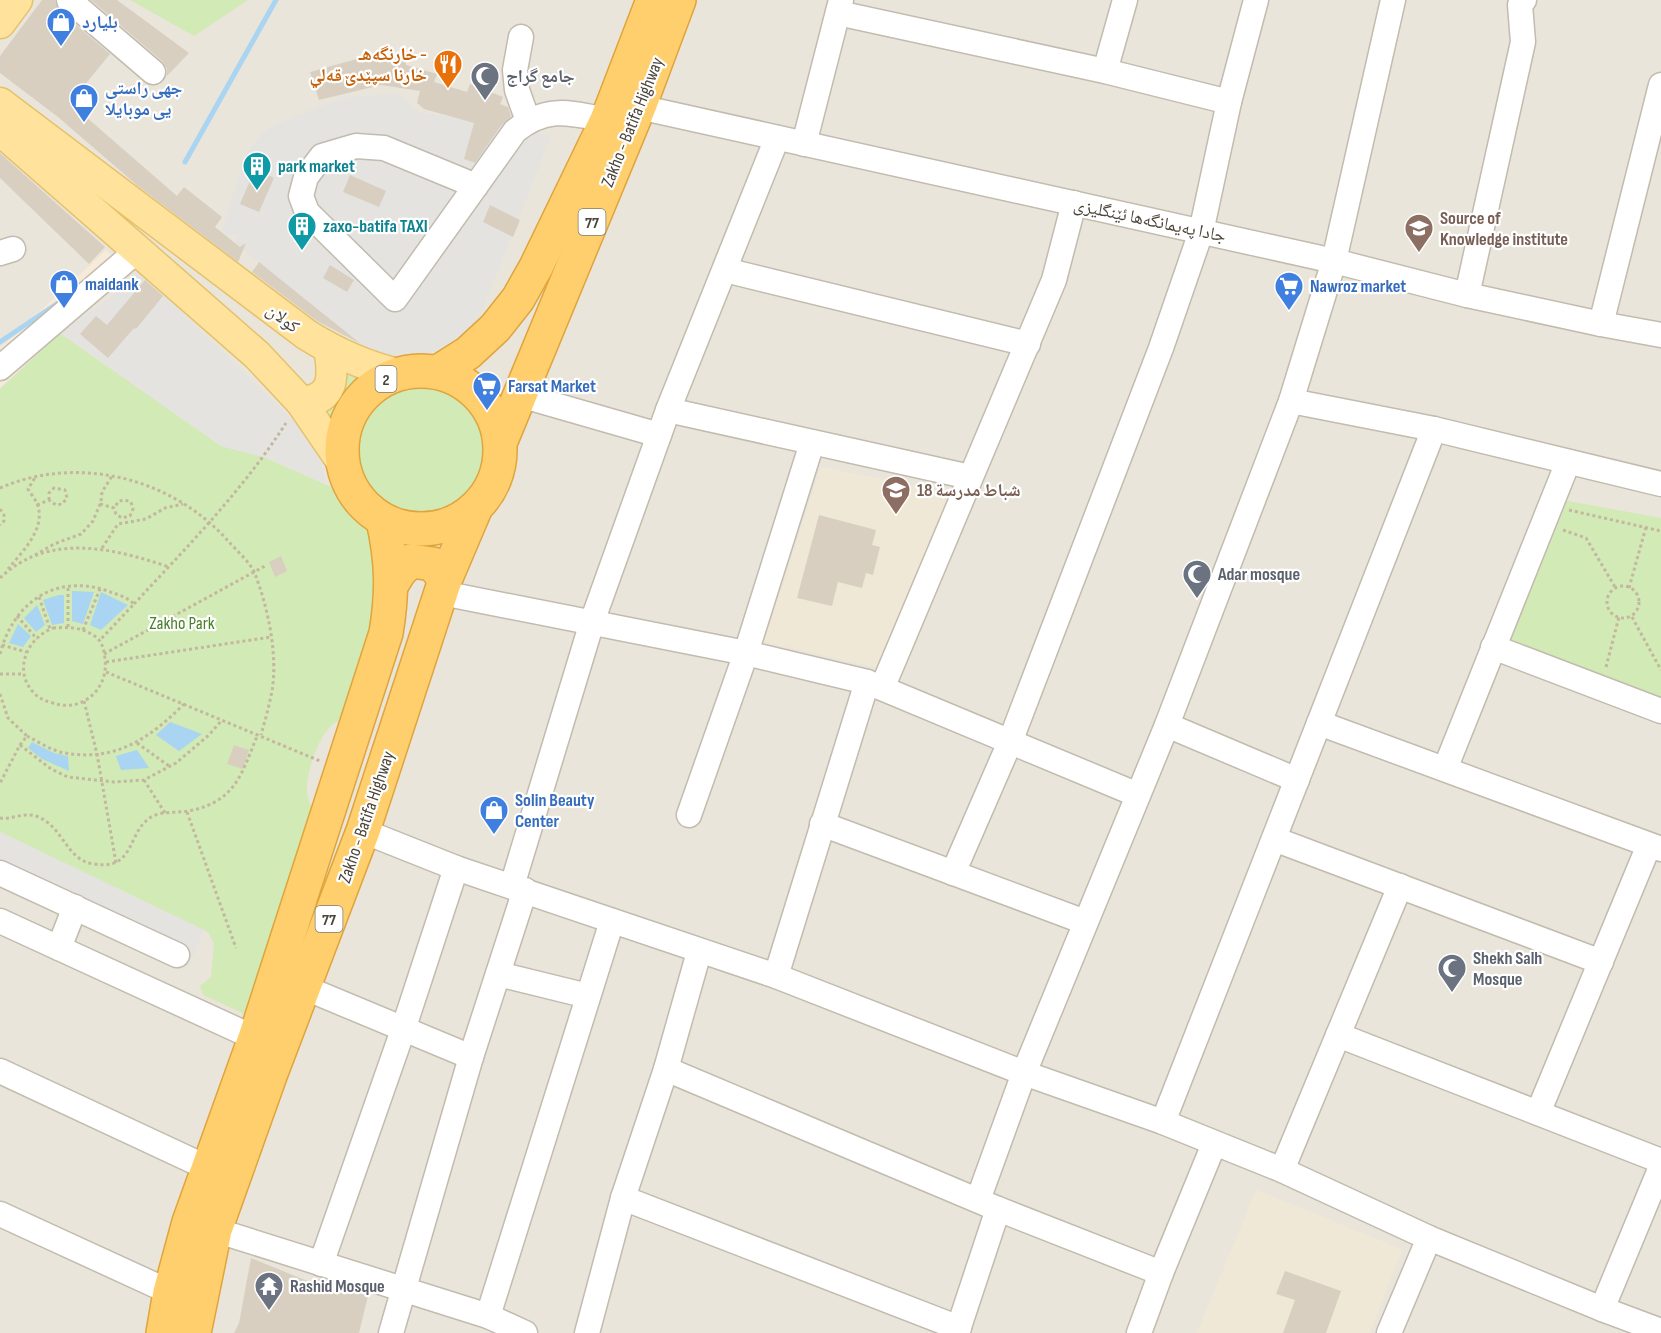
<svg xmlns="http://www.w3.org/2000/svg" width="1661" height="1333" viewBox="0 0 1661 1333" font-family="'Sofia Sans Condensed','Noto Naskh Arabic',sans-serif">
<style>
.residential{fill:#eae5da}
.commercial{fill:#f7ead8}
.education{fill:#efe8d6}
.green{fill:#d2eab5}
.parking{fill:#e5e3e0}
.water{fill:#a9d4f2}
.lines{fill:none;stroke-linecap:round;stroke-linejoin:round}
.stream{stroke:#a9d4f2;stroke-width:5}
.building{fill:#d8cfc1}
.minor-casing{stroke:#c2bbae;stroke-width:27}
.major-casing{stroke:#e6c16a;stroke-width:33}
.highway-casing{stroke:#e0a43c;stroke-width:36}
.path{stroke:#c4b79f;stroke-width:3;stroke-dasharray:3 3;stroke-linecap:butt}
.minor{stroke:#fff;stroke-width:24}
.major{stroke:#ffe39c;stroke-width:30}
.highway{stroke:#ffcf6e;stroke-width:33}
.labels{text-anchor:middle;stroke-width:4.5;stroke-linejoin:round;paint-order:stroke}
.shield{fill:#fff;stroke:#817c74;stroke-width:1.5}
.shield-label{font-size:16px;font-weight:bold;fill:#4b4439}
.shop-label{font-size:18px;font-weight:bold;fill:#366cbe;stroke:#fff;text-anchor:start}
.food-label{font-size:18px;font-weight:bold;fill:#c56008;stroke:#fff;text-anchor:end}
.worship-label{font-size:18px;font-weight:bold;fill:#5b616d;stroke:#fff;text-anchor:start}
.street-label{font-size:18px;fill:#4b4439;stroke:#fff}
.culture-label{font-size:18px;font-weight:bold;fill:#0d838f;stroke:#fff;text-anchor:start}
.education-label{font-size:18px;font-weight:bold;fill:#785e54;stroke:#fff;text-anchor:start}
.park-label{font-size:18px;fill:#4a7f2a;stroke:#fff}
</style>
<rect width="100%" height="100%" fill="#f6f3ec"/>
<!-- residential -->
<rect class="residential" x="0" y="0" width="1661" height="1333"/>
<!-- commercial -->
<path class="commercial" d="M 106,250 L 128,271 L 0,388 L 0,348 Z"/>
<!-- education -->
<g class="education">
<path d="M 821,467 L 954,494 L 880,668 L 764,642 Z"/>
<path d="M 1256,1190 L 1402,1249 L 1370,1333 L 1197,1333 Z"/>
</g>
<!-- green -->
<g class="green">
<path d="M 130,0 L 248,0 L 194,36 Z"/>
<path d="M 60,333 L 221,446 L 264,457 L 329,486 L 356,509 L 378,552 L 380,606 L 348,717 C 344,719 339,720 335,723 C 319,733 306,772 307,790 C 307,799 310,805 315,812 L 247,1015 L 203,995 L 200,986 L 211,977 L 214,944 L 208,932 L 0,832 L 0,389 Z"/>
<path d="M 337,359 L 374,376 C 349,391 338,409 336,437 L 312,406 Z"/>
<circle cx="421" cy="451" r="63"/>
<path d="M 1563,500 L 1661,518 L 1661,706 L 1502,651 Z"/>
</g>
<!-- parking -->
<g class="parking">
<path d="M 400,94 L 418,112 L 451,117 L 459,111 L 551,136 L 477,324 L 437,358 L 376,354 L 363,346 L 234,242 L 241,233 L 219,238 L 246,155 L 262,132 L 285,120 L 344,97 Z"/>
<path d="M 138,270 L 312,439 L 321,458 L 326,484 L 264,457 L 221,446 L 60,333 L 113,295 Z"/>
<path d="M 0,832 L 204,930 L 187,969 L 0,881 Z"/>
</g>
<!-- water -->
<g class="water">
<path d="M 72,591 L 94,592 L 83,624 L 72,621 Z"/>
<path d="M 101,592 L 128,605 L 101,630 L 90,625 Z"/>
<path d="M 59,595 L 64,595 L 64,623 L 52,625 L 43,600 Z"/>
<path d="M 37,605 L 45,625 L 36,632 L 24,618 Z"/>
<path d="M 18,624 L 31,636 L 23,647 L 9,643 Z"/>
<path d="M 170,722 L 202,734 L 179,751 L 156,735 Z"/>
<path d="M 32,742 L 54,753 L 68,756 L 69,771 L 42,759 L 28,748 Z"/>
<path d="M 137,750 L 149,768 L 121,770 L 116,756 Z"/>
</g>
<g class="lines">
<!-- stream -->
<g class="stream">
<path d="M 185,162 L 276,0"/>
<path d="M 0,342 L 61,301"/>
</g>
</g>
<!-- building -->
<g class="building">
<path d="M 42,0 L 55,0 L 60,11 L 110,54 L 70,103 L 177,196 L 184,187 L 222,217 L 215,227 L 240,247 L 246,243 L 238,262 L 138,186 L 58,117 L 0,73 L 0,56 Z"/>
<path d="M 91,0 L 117,0 L 189,53 L 167,76 L 167,68 L 162,61 Z"/>
<path d="M 371,55 L 406,57 L 406,65 L 437,74 L 434,82 L 467,92 L 470,84 L 503,97 L 500,104 L 508,107 L 511,116 L 500,127 L 475,163 L 464,159 L 474,123 L 424,109 L 417,103 L 420,91 L 381,85 L 319,100 L 310,72 Z"/>
<path d="M 0,153 L 105,247 L 89,264 L 0,178 Z"/>
<path d="M 255,169 L 274,178 L 259,212 L 240,204 Z"/>
<path d="M 350,175 L 386,191 L 379,207 L 343,192 Z"/>
<path d="M 490,205 L 520,220 L 513,237 L 483,222 Z"/>
<path d="M 259,262 L 361,344 L 317,321 L 252,272 Z"/>
<path d="M 330,265 L 354,280 L 347,292 L 323,278 Z"/>
<path d="M 145,280 L 163,296 L 136,329 L 134,328 L 108,358 L 80,334 L 96,316 L 107,325 Z"/>
<path d="M 819,515 L 876,530 L 872,545 L 880,547 L 873,575 L 866,573 L 862,588 L 838,582 L 832,606 L 797,598 Z"/>
<path d="M 281,556 L 287,571 L 275,577 L 269,562 Z"/>
<path d="M 234,745 L 249,750 L 243,769 L 227,764 Z"/>
<path d="M 251,1258 L 312,1283 L 315,1278 L 368,1296 L 359,1333 L 234,1333 L 239,1323 Z"/>
<path d="M 1285,1271 L 1341,1291 L 1326,1333 L 1283,1333 L 1295,1300 L 1276,1294 Z"/>
</g>
<g class="lines">
<!-- minor casing -->
<g class="minor-casing">
<g id="minor">
<path d="M 69,0 L 153,72"/>
<path d="M 838,13 L 1105,71 L 1229,102"/>
<path d="M 521,37 L 515,70 L 517,90 L 528,121"/>
<path d="M 1105,71 L 1125,0"/>
<path d="M 639,107 L 1334,261 L 1467,295 L 1601,324 L 1661,335"/>
<path d="M 804,144 L 841,0"/>
<path d="M 476,186 L 384,148 L 356,146 L 322,156 L 306,177 L 301,196 L 307,212 L 395,299 L 515,131 C 547,105 570,113 607,120"/>
<path d="M 0,253 L 13,249"/>
<path d="M 725,270 L 1028,344"/>
<path d="M 1467,295 L 1523,42 L 1520,5 L 1524,0"/>
<path d="M 1601,324 L 1661,85"/>
<path d="M 0,368 L 138,250"/>
<path d="M 520,395 L 659,435"/>
<path d="M 1291,401 L 1434,429 L 1661,484"/>
<path d="M 668,410 L 970,477"/>
<path d="M 442,593 L 746,653 L 867,682 L 1138,795"/>
<path d="M 1493,647 L 1661,711"/>
<path d="M 883,686 L 1054,280 L 1074,203"/>
<path d="M 1319,723 L 1661,849"/>
<path d="M 1167,725 L 1297,780"/>
<path d="M 1445,769 L 1568,462"/>
<path d="M 689,815 L 746,653 L 812,443"/>
<path d="M 822,824 L 1085,922"/>
<path d="M 363,831 L 456,868 L 776,976 L 1024,1073 L 1163,1122 L 1282,1170 L 1429,1238 L 1602,1309 L 1661,1331"/>
<path d="M 1274,839 L 1601,962"/>
<path d="M 0,873 L 177,955"/>
<path d="M 953,873 L 1010,742 L 1161,348 L 1201,232 L 1229,102 L 1256,0"/>
<path d="M 512,886 L 592,622 L 668,410 L 777,138"/>
<path d="M 0,921 L 255,1038"/>
<path d="M 59,948 L 75,907"/>
<path d="M 498,974 L 588,996"/>
<path d="M 776,976 L 867,682"/>
<path d="M 303,987 L 471,1057"/>
<path d="M 1338,1035 L 1661,1161"/>
<path d="M 666,1069 L 998,1209 L 1161,1273"/>
<path d="M 0,1071 L 208,1168"/>
<path d="M 1538,1113 L 1649,845"/>
<path d="M 1163,1122 L 1434,429"/>
<path d="M 1282,1170 L 1400,886"/>
<path d="M 623,1198 L 959,1328"/>
<path d="M 978,1200 L 1024,1073 L 1167,725 L 1291,401 L 1334,261 L 1393,0"/>
<path d="M 0,1214 L 170,1292"/>
<path d="M 215,1230 L 488,1316 L 525,1333"/>
<path d="M 321,1264 L 403,1030 L 456,868"/>
<path d="M 1602,1309 L 1661,1167"/>
<path d="M 488,1316 L 612,921"/>
<path d="M 391,1333 L 471,1057 L 525,890"/>
<path d="M 587,1333 L 623,1198 L 666,1069 L 699,952"/>
<path d="M 957,1333 L 998,1209"/>
<path d="M 1139,1333 L 1161,1273 L 1214,1144"/>
<path d="M 1389,1333 L 1429,1238"/>
</g>
</g>
<!-- major casing -->
<g class="major-casing">
<g id="major">
<path d="M 0,23 L 17,0"/>
<path d="M 0,103 L 307,335 C 336,353 364,366 398,374"/>
<path d="M 0,130 L 257,355 L 301,402 L 342,462"/>
<path d="M 301,402 C 335,400 334,376 329,348"/>
</g>
</g>
<!-- highway casing -->
<g class="highway-casing">
<g id="highway">
<circle cx="421" cy="450" r="79"/>
<path d="M 438,372 L 468,353 L 495,328 L 518,299 L 536,267 L 607,120 L 653,0"/>
<path d="M 500,443 L 639,107 L 679,0"/>
<path d="M 392,584 L 400,571 L 411,561 L 433,564 L 445,580"/>
<path d="M 163,1333 L 170,1292 L 189,1222 L 255,1038 L 386,633 C 393,592 392,561 383,520"/>
<path d="M 194,1333 L 215,1230 L 271,1073 L 363,831 L 445,580 L 476,507"/>
</g>
</g>
<!-- path -->
<g class="path">
<path d="M 0,488 C 78,454 173,478 229,542 C 237,551 251,563 255,574 C 268,608 278,654 272,691 C 269,706 265,721 261,735"/>
<path d="M 100,504 L 114,508 L 116,514 L 122,518 L 130,516 L 133,509 L 131,502 L 125,500 L 119,501 L 114,508"/>
<path d="M 37,505 L 49,500 L 56,505 L 62,504 L 67,498 L 65,490 L 54,488 L 49,493 L 49,500"/>
<path d="M 0,509 L 4,515 L 4,521 L 0,525"/>
<path d="M 1569,510 L 1661,531"/>
<path d="M 1563,530 L 1586,538 L 1615,587"/>
<path d="M 102,548 L 118,524 L 146,519 L 165,508 L 183,504"/>
<path d="M 35,555 L 54,544 L 81,534 L 93,521 L 101,502 L 102,492 L 112,476"/>
<path d="M 8,569 C 22,552 45,530 38,506 C 36,500 31,494 28,489 L 36,476"/>
<path d="M 0,578 C 48,532 113,548 169,567"/>
<circle cx="1623" cy="602" r="16"/>
<path d="M 68,588 L 68,628"/>
<path d="M 1629,588 L 1646,527"/>
<path d="M 39,597 L 50,629"/>
<path d="M 134,604 C 188,546 243,490 286,423"/>
<path d="M 17,616 L 37,639"/>
<path d="M 1632,617 L 1661,670"/>
<path d="M 53,628 C 67,627 81,627 93,635 C 102,640 104,649 105,659 C 109,689 82,713 53,703 C 45,701 38,698 33,692 C 13,670 27,638 53,628 Z"/>
<path d="M 83,630 L 100,589"/>
<path d="M 2,645 L 26,652"/>
<path d="M 0,654 C 13,604 53,574 105,590 C 115,594 126,596 134,604 L 100,640"/>
<path d="M 104,654 L 265,566"/>
<path d="M 106,662 L 271,637"/>
<path d="M 1606,667 L 1619,617"/>
<path d="M 106,672 L 320,761"/>
<path d="M 0,674 L 23,674"/>
<path d="M 0,694 L 8,718 L 27,736 L 20,745 L 0,783"/>
<path d="M 84,701 L 97,754 L 116,863"/>
<path d="M 27,736 C 39,742 52,751 65,753 C 116,762 150,738 184,704"/>
<path d="M 137,743 L 169,766"/>
<path d="M 20,745 L 51,769 L 68,777 L 114,782 L 144,780 L 176,763 L 209,735 L 222,720"/>
<path d="M 144,780 L 165,813"/>
<path d="M 187,812 L 236,948"/>
<path d="M 0,818 C 11,820 24,812 36,816 C 64,826 65,860 94,864 C 137,871 126,830 153,816 C 164,811 177,813 189,811 C 237,801 241,774 258,734"/>
</g>
<!-- minor -->
<use href="#minor" class="minor"/>
<!-- major -->
<use href="#major" class="major"/>
<!-- highway -->
<use href="#highway" class="highway"/>
</g>
<!-- icons -->
<defs>
<g id="shop-pin" transform="scale(1.5)"><path d="M0 17L-7.5 6A9.5 9.5 0 1 1 7.5 6Z" fill="#3f7fe0" stroke="#fff"/><path d="M-5-2.5h2.3a2.7 3.5 0 0 1 5.4 0H5L5.5 6h-11ZM-1.5-2.5h3a1.5 2.3 0 0 0-3 0Z" fill="#fff"/></g>
<g id="restaurant-pin" transform="scale(1.5)"><path d="M0 17L-7.5 6A9.5 9.5 0 1 1 7.5 6Z" fill="#e8710a" stroke="#fff"/><path d="M-5-6h1v4h1v-4h1v4h1v-4h1v5L-1.5 .5V6h-2V.5L-5-1ZM5-6V6H3V1.5H1.5Q1.5-4 5-6Z" fill="#fff"/></g>
<g id="mosque-pin" transform="scale(1.5)"><path d="M0 17L-7.5 6A9.5 9.5 0 1 1 7.5 6Z" fill="#6b7280" stroke="#fff"/><path d="M3.5-4.9A6 6 0 1 0 3.5 4.9A5 5 0 1 1 3.5-4.9Z" fill="#fff"/></g>
<g id="building-pin" transform="scale(1.5)"><path d="M0 17L-7.5 6A9.5 9.5 0 1 1 7.5 6Z" fill="#0f9aa8" stroke="#fff"/><path d="M-4-6H4V6H1V3H-1V6H-4ZM-2.5-4.3h1.7v1.8h-1.7ZM.8-4.3h1.7v1.8H.8ZM-2.5-1h1.7V.8h-1.7ZM.8-1h1.7V.8H.8Z" fill="#fff"/></g>
<g id="school-pin" transform="scale(1.5)"><path d="M0 17L-7.5 6A9.5 9.5 0 1 1 7.5 6Z" fill="#8d6e63" stroke="#fff"/><path d="M0-5L7-2L0 1L-7-2ZM-4 1L0 2.5L4 1V4Q0 6-4 4Z" fill="#fff"/></g>
<g id="supermarket-pin" transform="scale(1.5)"><path d="M0 17L-7.5 6A9.5 9.5 0 1 1 7.5 6Z" fill="#3f7fe0" stroke="#fff"/><path d="M-6-5.5h2.5l.6 2H6L4.5 2H-2.5L-4.4-4H-6ZM-1.5 3.2a1.3 1.3 0 1 0 .1 0ZM3 3.2a1.3 1.3 0 1 0 .1 0Z" fill="#fff"/></g>
<g id="temple-pin" transform="scale(1.5)"><path d="M0 17L-7.5 6A9.5 9.5 0 1 1 7.5 6Z" fill="#6b7280" stroke="#fff"/><path d="M0-6L5-2H3V0L6.5 2.5H4V6H1.5V3h-3V6H-4V2.5H-6.5L-3 0V-2H-5Z" fill="#fff"/></g>
</defs>
<g fill-rule="evenodd">
<use href="#shop-pin" x="61" y="22"/>
<use href="#restaurant-pin" x="448" y="64"/>
<use href="#mosque-pin" x="485" y="76"/>
<use href="#shop-pin" x="84" y="98"/>
<use href="#building-pin" x="257" y="166"/>
<use href="#building-pin" x="302" y="226"/>
<use href="#school-pin" x="1419" y="228"/>
<use href="#shop-pin" x="64" y="284"/>
<use href="#supermarket-pin" x="1289" y="286"/>
<use href="#supermarket-pin" x="487" y="386"/>
<use href="#school-pin" x="896" y="490"/>
<use href="#mosque-pin" x="1197" y="574"/>
<use href="#shop-pin" x="494" y="810"/>
<use href="#mosque-pin" x="1452" y="968"/>
<use href="#temple-pin" x="269" y="1286"/>
</g>
<g class="labels">
<!-- shield labels -->
<g class="shield">
<rect x="578.5" y="209" width="27" height="26" rx="4.5"/>
<rect x="375.5" y="366" width="21" height="26" rx="4.5"/>
<rect x="315.5" y="906" width="27" height="26" rx="4.5"/>
</g>
<g class="shield-label">
<text x="592" y="228">77</text>
<text x="386" y="385">2</text>
<text x="329" y="925">77</text>
</g>
<!-- shop labels -->
<g class="shop-label">
<text x="82" y="28">بليارد</text>
<text x="105" y="94">جهى راستى<tspan x="105" dy="21">يى موبايلا</tspan></text>
<text x="85" y="290">maidank</text>
<text x="1310" y="292">Nawroz market</text>
<text x="508" y="392">Farsat Market</text>
<text x="515" y="806">Solin Beauty<tspan x="515" dy="21">Center</tspan></text>
</g>
<!-- food labels -->
<g class="food-label">
<text x="427" y="60">خارنگه‌هـ -<tspan x="427" dy="21">خارنا سپێدێ قه‌لي</tspan></text>
</g>
<!-- worship labels -->
<g class="worship-label">
<text x="506" y="82">جامع گراج</text>
<text x="1218" y="580">Adar mosque</text>
<text x="1473" y="964">Shekh Salh<tspan x="1473" dy="21">Mosque</tspan></text>
<text x="290" y="1292">Rashid Mosque</text>
</g>
<!-- street labels -->
<g class="street-label">
<text transform="translate(632 122) rotate(-68)" y="6">Zakho - Batifa Highway</text>
<text transform="translate(1150 220) rotate(12)" y="6">جادا په‌يمانگه‌ها ئێنگليزى</text>
<text transform="translate(283 318) rotate(37)" y="6">كولان</text>
<text transform="translate(366 817) rotate(-71)" y="6">Zakho - Batifa Highway</text>
</g>
<!-- culture labels -->
<g class="culture-label">
<text x="278" y="172">park market</text>
<text x="323" y="232">zaxo-batifa TAXI</text>
</g>
<!-- education labels -->
<g class="education-label">
<text x="1440" y="224">Source of<tspan x="1440" dy="21">Knowledge institute</tspan></text>
<text x="917" y="496">18 شباط مدرسة</text>
</g>
<!-- park labels -->
<g class="park-label">
<text x="182" y="629">Zakho Park</text>
</g>
</g>
</svg>
